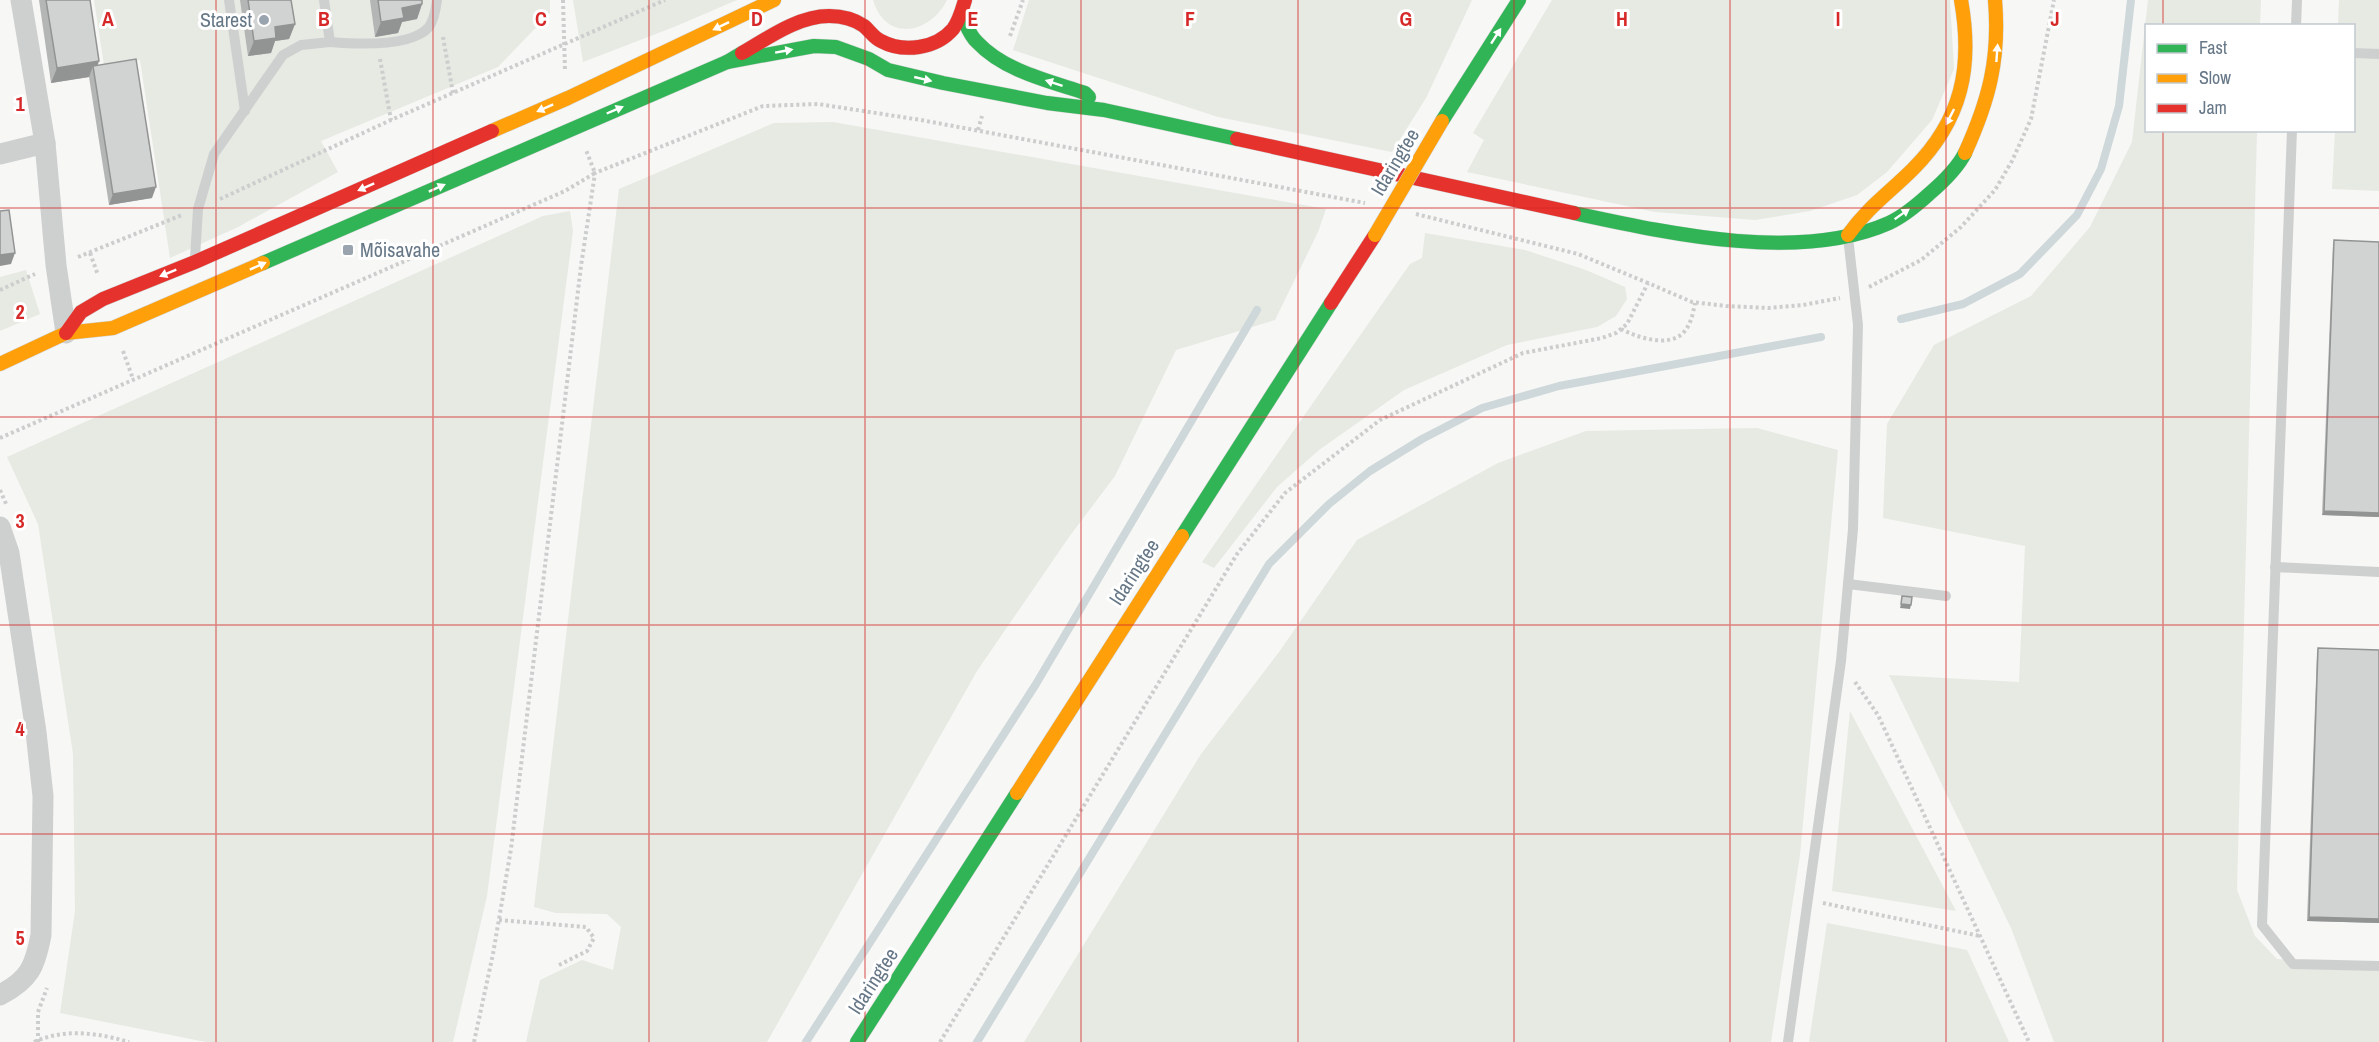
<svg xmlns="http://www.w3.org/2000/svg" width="2379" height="1042" viewBox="0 0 2379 1042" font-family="'Archivo Narrow',sans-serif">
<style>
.green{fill:#e6eae3}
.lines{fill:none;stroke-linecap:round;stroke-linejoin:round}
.stream{stroke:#ced7d9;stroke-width:8}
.fast-casing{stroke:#d3d5d5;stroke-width:15}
.slow-casing{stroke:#d3d5d5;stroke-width:15}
.jam-casing{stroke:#d3d5d5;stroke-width:15}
.path{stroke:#cccdcd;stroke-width:4;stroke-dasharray:3 3;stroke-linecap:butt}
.lane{stroke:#ced0d0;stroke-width:10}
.street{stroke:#ced0d0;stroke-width:21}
.fast{stroke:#30b455;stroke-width:14}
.slow{stroke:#ff9f0a;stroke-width:14}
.jam{stroke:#e5322d;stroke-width:14}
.slow-bridge-casing{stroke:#d3d5d5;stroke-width:15;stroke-linecap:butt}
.slow-bridge{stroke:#ff9f0a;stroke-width:14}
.wall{fill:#b4b5b5}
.shaded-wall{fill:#929393}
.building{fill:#d1d2d2;stroke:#929393;stroke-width:1.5}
.oneway{fill:#fff}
.grid{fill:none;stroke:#d62828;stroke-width:1.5;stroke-opacity:0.55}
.poi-dot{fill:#99a4ae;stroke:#fff;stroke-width:2}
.labels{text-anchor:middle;stroke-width:6;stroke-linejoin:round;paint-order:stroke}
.poi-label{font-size:20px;fill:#667787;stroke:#fff;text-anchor:end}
.street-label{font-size:20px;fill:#667787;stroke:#fff}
.grid-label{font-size:20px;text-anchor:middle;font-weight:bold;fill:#d62828;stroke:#fff;stroke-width:6;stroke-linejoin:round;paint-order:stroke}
</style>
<rect width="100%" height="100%" fill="#f7f7f5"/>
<!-- green -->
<g class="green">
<path d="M 94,0 L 550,0 L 550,13 L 498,67 L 321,141 L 338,172 L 238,227 L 170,258 L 140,60 L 104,65 Z"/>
<path d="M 573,0 L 737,0 L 674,27 L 583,62 Z"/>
<path d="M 873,0 L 947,0 C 930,34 886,43 873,0 Z"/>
<path d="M 1029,0 L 1472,0 L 1426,98 L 1392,152 L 1218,117 L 1013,50 Z"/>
<path d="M 1552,0 L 1950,0 L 1954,69 L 1932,120 L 1887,172 L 1857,195 L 1810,211 L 1755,220 L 1655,212 L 1467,172 L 1484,140 L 1473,133 Z"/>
<path d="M 2148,0 L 2261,0 L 2260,25 L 2146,26 L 2146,130 L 2257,131 L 2237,890 L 2255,936 L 2277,959 L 2379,965 L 2379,1042 L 2054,1042 L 2011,928 L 1889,675 L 2019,682 L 2025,546 L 1883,518 L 1887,424 L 1934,345 L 2031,296 L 2090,227 L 2132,142 Z"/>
<path d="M 2339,0 L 2379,0 L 2379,191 L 2332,189 L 2335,131 L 2354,130 L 2354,26 L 2338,25 Z"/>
<path d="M 833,122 L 1326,209 L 1318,232 L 1275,320 L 1176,350 L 1115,476 L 1069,537 L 977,671 L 767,1042 L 526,1042 L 540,980 L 582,960 L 613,970 L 621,927 L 607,914 L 556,913 L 534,907 L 619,189 L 774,123 Z"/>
<path d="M 570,211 L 573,231 L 487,896 L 453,1042 L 206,1042 L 60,1013 L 75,911 L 73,754 L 38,524 L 7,457 L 543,216 Z"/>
<path d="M 1425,233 L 1525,250 L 1586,270 L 1625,287 L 1627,299 L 1616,316 L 1597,327 L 1507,345 L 1404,390 L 1319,450 L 1277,487 L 1214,568 L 1202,562 L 1410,264 L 1422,258 Z"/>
<path d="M 26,270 L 40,314 L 0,331 L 0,277 Z"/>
<path d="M 1757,428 L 1838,450 L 1800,855 L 1771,1042 L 1024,1042 L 1201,754 L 1279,652 L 1357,540 L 1498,463 L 1586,431 Z"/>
<path d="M 1850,711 L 1956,911 L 1832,891 Z"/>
<path d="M 1827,923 L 1967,950 L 2009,1042 L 1809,1042 Z"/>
</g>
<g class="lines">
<!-- stream -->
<g class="stream">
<path d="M 1901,319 L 1963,304 L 2020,274 L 2077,215 L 2101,169 L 2119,106 L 2131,0"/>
<path d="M 806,1042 L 1036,684 L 1257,310"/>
<path d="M 977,1042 L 1269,564 L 1329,504 L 1370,471 L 1422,439 L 1482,408 L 1559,386 L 1821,337"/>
</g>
<!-- fast casing -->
<g class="fast-casing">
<g id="fast">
<path d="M 961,14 C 966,23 969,35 977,42 C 1004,71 1049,81 1085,93 L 1089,97"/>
<path d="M 727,62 L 814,46 L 836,47 L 869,59 L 888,70 L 943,83 L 1047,103 L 1104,110 L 1237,139"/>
<path d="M 1442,121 L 1519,0"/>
<path d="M 1574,213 C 1667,233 1799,263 1889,223 C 1904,216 1917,205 1929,194 C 1943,182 1957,169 1965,153"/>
<path d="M 263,263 L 727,62 L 742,53"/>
<path d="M 1182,536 L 1331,303"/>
<path d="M 857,1042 L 1017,793"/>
</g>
</g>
<!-- slow casing -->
<g class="slow-casing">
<g id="slow">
<path d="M 492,131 L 568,98 L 774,0"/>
<path d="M 1965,153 C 1989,100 2000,59 1995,0"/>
<path d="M 1848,235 C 1868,207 1889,193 1913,169 C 1962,120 1973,67 1961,0"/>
<path d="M 0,364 L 66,333 L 113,328 L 263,263"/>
<path d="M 1017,793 L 1182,536"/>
</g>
</g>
<!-- jam casing -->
<g class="jam-casing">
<g id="jam">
<path d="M 742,53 C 768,38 798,16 829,16 C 841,16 854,19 864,26 C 870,31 874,38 881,41 C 903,53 936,49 953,29 C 959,21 962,10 965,0"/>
<path d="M 1237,139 L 1574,213"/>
<path d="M 1331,303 L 1375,235"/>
<path d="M 66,333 L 81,312 L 103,299 L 195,262 L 492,131"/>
</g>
</g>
<!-- path -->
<g class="path">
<path d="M 563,0 L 565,71"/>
<path d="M 1010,36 L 1023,0"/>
<path d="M 443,37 L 453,93"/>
<path d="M 380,59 L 391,120"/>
<path d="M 978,130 L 982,116"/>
<path d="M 220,199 L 391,120 L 665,0"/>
<path d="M 1416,214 L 1578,254 L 1648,283"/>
<path d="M 90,253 L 98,275"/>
<path d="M 78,257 L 182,215"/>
<path d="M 1869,287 L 1921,260 L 1961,227 L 1995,190 L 2012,161 L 2031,119 L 2054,0"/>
<path d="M 0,290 L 35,274"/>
<path d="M 1621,329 C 1636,337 1668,348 1683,333 C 1691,325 1693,313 1695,303"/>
<path d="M 123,351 L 133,379"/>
<path d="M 0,438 L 565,191 L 595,173 L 586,150"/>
<path d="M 0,490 L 7,506"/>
<path d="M 1855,682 L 1878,715 L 2029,1042"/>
<path d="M 1823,903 L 1980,936"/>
<path d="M 499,920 L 586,927 L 594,938 L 587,951 L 559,965"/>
<path d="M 34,1042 C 65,1028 98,1033 129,1042"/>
<path d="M 38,1042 L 38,1012 L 47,988"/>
<path d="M 474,1042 L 493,954 L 511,849 L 581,266 L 595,173 L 763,106 L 818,104 L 921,120 L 1365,203"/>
<path d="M 940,1042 L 1237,554 L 1285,493 L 1380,420 L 1523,353 L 1602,338 L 1616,333 L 1627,324 L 1648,283 L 1692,302 L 1726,306 L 1769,308 L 1803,305 L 1840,298"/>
</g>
<!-- lane -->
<g class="lane">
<path d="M 229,0 L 245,111"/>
<path d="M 2296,26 L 2297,0"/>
<path d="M 330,42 C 354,44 411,48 429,27 C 434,20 436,8 437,0"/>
<path d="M 2354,53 L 2379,54"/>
<path d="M 2292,130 L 2262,925 L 2293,964 L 2379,966"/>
<path d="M 195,258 L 198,209 L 214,154 L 283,55 L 301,45 L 330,42 L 324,0"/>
<path d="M 2275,567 L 2379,572"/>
<path d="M 1848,584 L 1946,596"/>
<path d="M 1788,1042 L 1841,661 L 1853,529 L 1858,325 L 1848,237"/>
</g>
<!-- street -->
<g class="street">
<path d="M 21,0 L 45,143 L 56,265 L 66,333"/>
<path d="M 0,154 L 45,143"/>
<path d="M 0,527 L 9,553 L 36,732 L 43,796 L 41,935 C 35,967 29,980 0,995"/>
</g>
<!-- fast -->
<use href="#fast" class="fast"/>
<!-- slow -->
<use href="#slow" class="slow"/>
<!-- jam -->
<use href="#jam" class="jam"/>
<!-- slow-bridge casing -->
<g class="slow-bridge-casing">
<path id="slow-bridge" d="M 1375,235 L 1442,121"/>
</g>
<!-- slow-bridge -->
<use href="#slow-bridge" class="slow-bridge"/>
</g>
<!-- wall -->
<g class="wall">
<path d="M 39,0 L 90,0 L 98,65 L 152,198 L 109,205 L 89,77 L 51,83 Z"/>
<path d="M 240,0 L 291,0 L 295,24 L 289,39 L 275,41 L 271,53 L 248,56 Z"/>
<path d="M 370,0 L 422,0 L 422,4 L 417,19 L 402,22 L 398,33 L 375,37 Z"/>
<path d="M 2334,240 L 2379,517 L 2322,515 L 2333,244 Z"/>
<path d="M 2318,648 L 2379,650 L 2379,923 L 2307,921 L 2317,652 Z"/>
</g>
<!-- shaded-wall -->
<g class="shaded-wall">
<path d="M 422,4 L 417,19 L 402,22 L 398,33 L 375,37 L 381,22 L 402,8 Z"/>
<path d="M 295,24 L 289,39 L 275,41 L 271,53 L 248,56 L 254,41 L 275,27 Z"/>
<path d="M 99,61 L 95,74 L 93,66 L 89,77 L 51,83 L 57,68 Z"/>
<path d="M 156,187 L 152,198 L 109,205 L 113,194 Z"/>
<path d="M 15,253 L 11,264 L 0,266 L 0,255 Z"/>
<path d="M 2324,511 L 2379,513 L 2379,517 L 2322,515 Z"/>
<path d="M 1901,604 L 1911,605 L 1910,609 L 1900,608 Z"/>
<path d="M 2309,917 L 2379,919 L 2379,923 L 2307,921 Z"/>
</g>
<!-- building -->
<g class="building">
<path d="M 46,0 L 90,0 L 99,61 L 57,68 Z"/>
<path d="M 248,0 L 291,0 L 295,24 L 275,27 L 276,38 L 254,41 Z"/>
<path d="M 378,0 L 422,0 L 422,4 L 402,8 L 404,18 L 381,22 Z"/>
<path d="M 136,59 L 156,187 L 113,194 L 93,66 Z"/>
<path d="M 9,210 L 15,253 L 0,255 L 0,211 Z"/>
<path d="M 2334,240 L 2379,242 L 2379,513 L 2324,511 Z"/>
<path d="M 1902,596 L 1912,597 L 1911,605 L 1901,604 Z"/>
<path d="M 2318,648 L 2379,650 L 2379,919 L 2309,917 Z"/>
</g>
<!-- one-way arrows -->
<defs><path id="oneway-solid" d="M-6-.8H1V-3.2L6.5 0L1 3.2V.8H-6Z" transform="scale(1.5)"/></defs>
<g class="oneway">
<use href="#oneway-solid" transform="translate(721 26) rotate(154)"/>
<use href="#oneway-solid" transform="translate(1496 36) rotate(-57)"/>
<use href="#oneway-solid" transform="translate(784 51) rotate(-10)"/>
<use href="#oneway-solid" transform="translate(1997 53) rotate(-86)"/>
<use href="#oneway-solid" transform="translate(923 79) rotate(13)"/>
<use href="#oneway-solid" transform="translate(1054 83) rotate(-162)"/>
<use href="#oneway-solid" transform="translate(545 108) rotate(156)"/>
<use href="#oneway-solid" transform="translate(615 110) rotate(-23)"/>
<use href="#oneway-solid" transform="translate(1950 117) rotate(117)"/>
<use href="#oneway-solid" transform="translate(366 187) rotate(156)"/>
<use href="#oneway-solid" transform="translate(437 188) rotate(-24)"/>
<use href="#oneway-solid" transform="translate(1902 214) rotate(-35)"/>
<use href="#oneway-solid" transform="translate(258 266) rotate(-24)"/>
<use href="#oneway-solid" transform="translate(168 273) rotate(158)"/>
</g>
<!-- grid -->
<path class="grid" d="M 216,0 L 216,1042M 433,0 L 433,1042M 649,0 L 649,1042M 865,0 L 865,1042M 1081,0 L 1081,1042M 1298,0 L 1298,1042M 1514,0 L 1514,1042M 1730,0 L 1730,1042M 1946,0 L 1946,1042M 2163,0 L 2163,26M 2163,130 L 2163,1042M 0,208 L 2379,208M 0,417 L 2379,417M 0,625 L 2379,625M 0,834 L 2379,834"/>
<!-- markers -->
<g class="poi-dot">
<circle cx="264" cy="20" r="6"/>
<rect x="342" y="244" width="12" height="12" rx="3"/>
</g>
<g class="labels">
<!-- poi labels -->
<g class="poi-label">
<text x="252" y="27">Starest</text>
<text x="360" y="257" text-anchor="start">Mõisavahe</text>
</g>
<!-- street labels -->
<g class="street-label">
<text transform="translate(1395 162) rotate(-59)" y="7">Idaringtee</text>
<text transform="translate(1134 572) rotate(-57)" y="7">Idaringtee</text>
<text transform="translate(873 981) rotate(-57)" y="7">Idaringtee</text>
</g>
</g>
<g class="grid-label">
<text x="108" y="26">A</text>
<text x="324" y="26">B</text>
<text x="541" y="26">C</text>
<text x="757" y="26">D</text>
<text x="973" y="26">E</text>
<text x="1190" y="26">F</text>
<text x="1406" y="26">G</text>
<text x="1622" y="26">H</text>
<text x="1838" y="26">I</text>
<text x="2055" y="26">J</text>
<text x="20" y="111">1</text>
<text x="20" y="319">2</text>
<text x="20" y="528">3</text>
<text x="20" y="736">4</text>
<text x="20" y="945">5</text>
</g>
<!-- legend -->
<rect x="2145" y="24" width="210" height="108" fill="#ffffff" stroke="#c2c9cf" stroke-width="1.5"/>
<rect x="2157" y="44" width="30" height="9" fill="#30b455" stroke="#c2c9cf" stroke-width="1.5"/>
<text x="2199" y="54" font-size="18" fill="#667787">Fast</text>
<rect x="2157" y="74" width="30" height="9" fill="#ff9f0a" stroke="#c2c9cf" stroke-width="1.5"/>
<text x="2199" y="84" font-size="18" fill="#667787">Slow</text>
<rect x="2157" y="104" width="30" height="9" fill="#e5322d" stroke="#c2c9cf" stroke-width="1.5"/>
<text x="2199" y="114" font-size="18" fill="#667787">Jam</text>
</svg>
